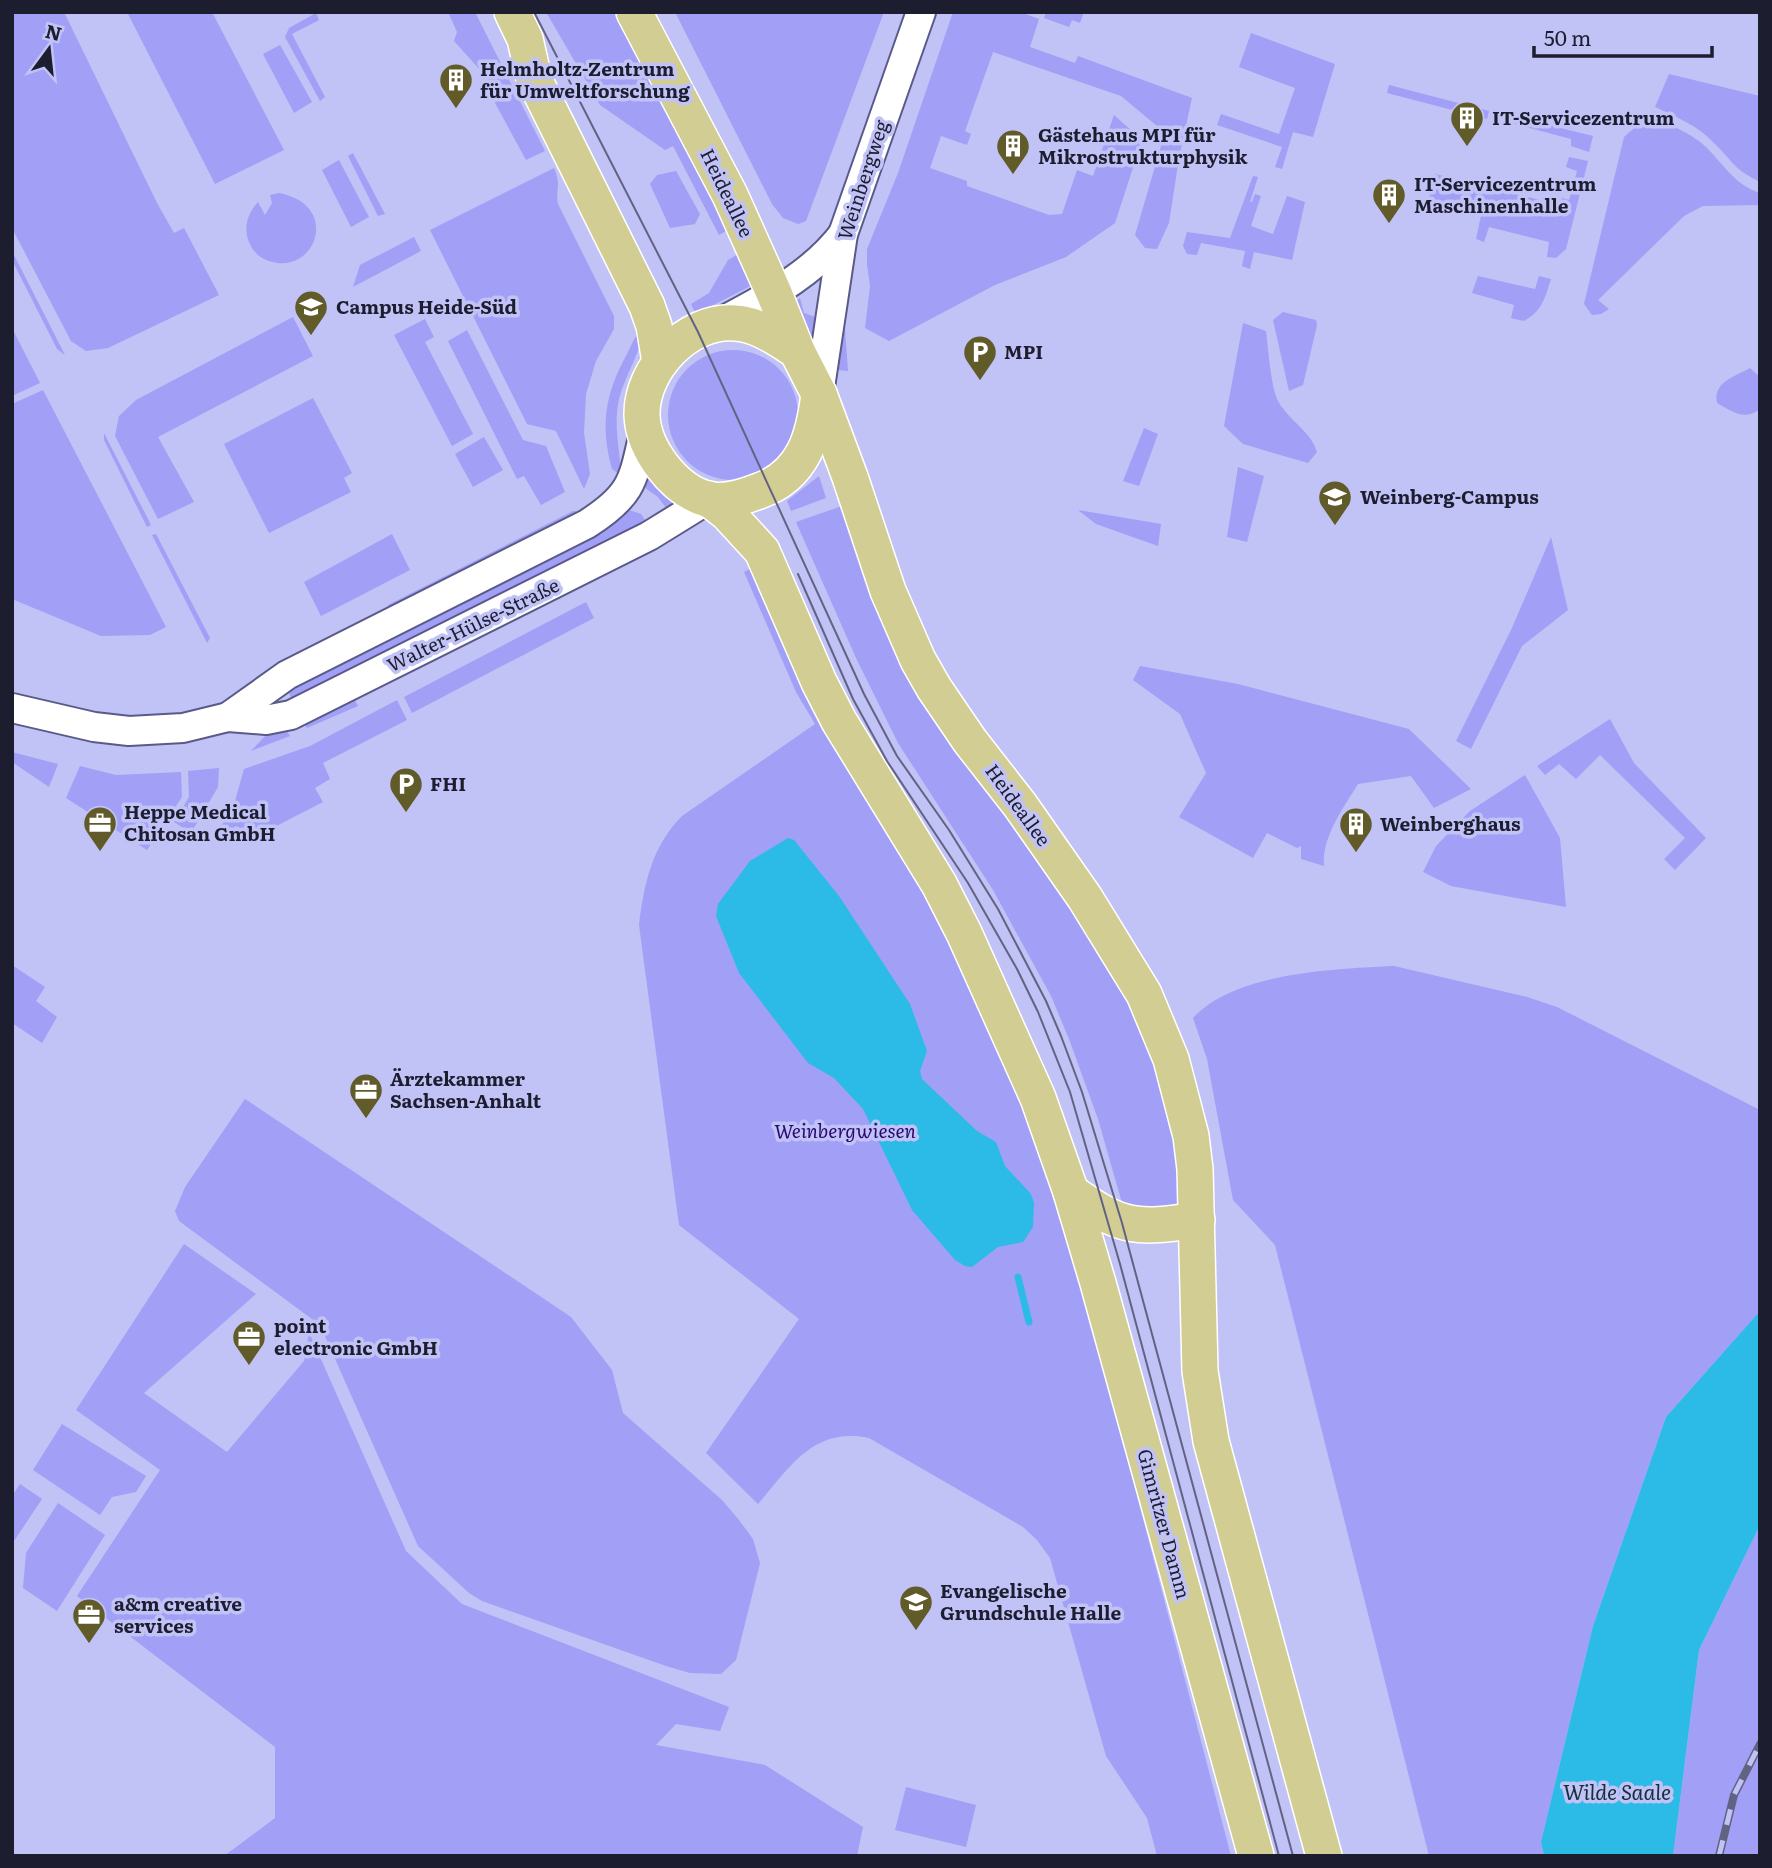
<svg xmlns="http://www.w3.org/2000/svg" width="1772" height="1868" viewBox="0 0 1772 1868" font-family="Literata,serif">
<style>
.green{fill:#a19ff6}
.water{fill:#2cbbe6}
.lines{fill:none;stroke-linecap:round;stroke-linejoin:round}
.stream{stroke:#2cbbe6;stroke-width:7}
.minor-casing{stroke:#5a5a88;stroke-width:32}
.major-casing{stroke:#fff;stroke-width:38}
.minor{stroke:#fff;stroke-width:28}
.major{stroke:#d2cd92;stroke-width:35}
.tram{stroke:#626283;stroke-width:2}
.rail-casing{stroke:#626283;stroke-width:8}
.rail{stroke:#c1c2f6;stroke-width:5;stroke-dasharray:16;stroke-linecap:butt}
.labels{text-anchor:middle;stroke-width:7;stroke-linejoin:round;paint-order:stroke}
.poi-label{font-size:19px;font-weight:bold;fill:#1d1d30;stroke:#c1c2f6;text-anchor:start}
.street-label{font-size:19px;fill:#1d1d30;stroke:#c1c2f6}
.park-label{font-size:19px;font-style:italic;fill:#28096f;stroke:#c1c2f6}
.water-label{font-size:21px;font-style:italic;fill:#14303a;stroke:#c1c2f6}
</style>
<rect width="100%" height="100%" fill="#c1c2f6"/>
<!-- green -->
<g class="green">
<path d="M 12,12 L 64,12 L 157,203 L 174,233 L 184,228 L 219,295 L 108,348 L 86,351 L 71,341 L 12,228 Z"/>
<path d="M 127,12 L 212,12 L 284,150 L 215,184 Z"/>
<path d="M 448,12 L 475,12 L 545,151 L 526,160 L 495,103 L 500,92 L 454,41 L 457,32 Z"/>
<path d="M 546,12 L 629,12 L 735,226 L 719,235 L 673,146 L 665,150 L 600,105 Z"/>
<path d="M 675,12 L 884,12 L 806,221 L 798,224 L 783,218 L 772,204 Z"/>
<path d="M 953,12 L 1020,12 L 1039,19 L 1030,47 L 1075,63 L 1078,56 L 1192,98 L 1179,158 L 1169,223 L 1157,249 L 1145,248 L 1135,235 L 1161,146 L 1157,126 L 1121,96 L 993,52 L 965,131 L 971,134 L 967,145 L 941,136 L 930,168 L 967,181 L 967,186 L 1049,215 L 1062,214 L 1077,170 L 1093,176 L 1114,115 L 1142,140 L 1115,223 L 1066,257 L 995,285 L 889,341 L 865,328 L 870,286 L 867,264 L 867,249 L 898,173 Z"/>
<path d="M 1046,12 L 1084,12 L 1080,23 L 1072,20 L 1069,27 L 1044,18 Z"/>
<path d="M 316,13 L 319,20 L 292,34 L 325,97 L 320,101 L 285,37 L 289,28 Z"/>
<path d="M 1251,33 L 1335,64 L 1313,137 L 1293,132 L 1282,169 L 1275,167 L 1282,147 L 1217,125 L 1221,114 L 1279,134 L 1295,88 L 1239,67 Z"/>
<path d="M 280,45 L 312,102 L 294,113 L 263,54 Z"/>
<path d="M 1669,74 L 1760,96 L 1760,182 C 1733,169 1733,161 1713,142 C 1697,125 1676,117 1655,107 Z"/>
<path d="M 1389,85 L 1489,111 L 1487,119 L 1387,93 Z"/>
<path d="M 1504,114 L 1593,136 L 1589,152 L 1571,146 L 1571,139 L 1503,121 Z"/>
<path d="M 1648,116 C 1668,124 1690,132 1706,147 C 1724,165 1735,185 1760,193 L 1760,205 L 1703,206 L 1684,216 L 1598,300 L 1609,309 L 1601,314 L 1592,315 L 1584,304 L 1624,137 Z"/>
<path d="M 353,153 L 385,214 L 378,216 L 348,156 Z"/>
<path d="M 1569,157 L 1588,161 L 1566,249 L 1556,258 L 1547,257 L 1549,242 L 1489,227 L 1484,242 L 1476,239 L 1482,211 L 1429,198 L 1435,174 L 1560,205 L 1562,198 L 1569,200 L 1577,171 L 1566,167 Z"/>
<path d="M 339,160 L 369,217 L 351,227 L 322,170 Z"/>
<path d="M 554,168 C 562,187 555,188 558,204 L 614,316 L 614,329 L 596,361 L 586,394 L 584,433 L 590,474 L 584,489 L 556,431 L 527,424 L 430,230 Z"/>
<path d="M 676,171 L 700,214 L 695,224 L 670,228 L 650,184 L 657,175 Z"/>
<path d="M 1253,176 L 1258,177 L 1250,202 L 1252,202 L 1255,194 L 1261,196 L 1251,226 L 1273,234 L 1287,196 L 1305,202 L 1292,260 L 1254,252 L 1250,269 L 1242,266 L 1245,251 L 1201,243 L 1197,255 L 1187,254 L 1183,246 L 1187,232 L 1230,238 Z"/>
<path d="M 279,193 C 341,205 316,273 273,262 C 261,260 253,252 249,242 C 243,227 248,213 258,202 L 265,215 L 272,203 L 270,195 Z"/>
<path d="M 414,237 L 421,251 L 353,287 L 360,265 Z"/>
<path d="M 745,250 L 758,282 L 696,314 L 691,304 L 709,293 L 728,260 Z"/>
<path d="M 12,251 L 65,355 L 57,349 L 12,260 Z"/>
<path d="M 1478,276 L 1535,289 L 1539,276 L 1551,279 C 1545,298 1542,311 1524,321 L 1511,318 L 1514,305 L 1472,293 Z"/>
<path d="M 800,298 L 804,313 L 824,320 L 818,355 L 791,305 Z"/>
<path d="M 1283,312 L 1316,320 L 1317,325 L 1303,385 L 1289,391 L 1273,320 Z"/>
<path d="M 293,317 L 313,356 L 158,437 L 194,502 L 158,519 L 115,436 L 119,416 L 136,400 Z"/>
<path d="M 425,319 L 434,337 L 425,342 L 473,434 L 452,446 L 394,335 Z"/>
<path d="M 1243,323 L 1266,331 C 1268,347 1271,388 1278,401 C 1289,421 1311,431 1317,452 L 1308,463 L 1243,444 L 1224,426 Z"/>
<path d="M 644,326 C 641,353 626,373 619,399 C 613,425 620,449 621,475 L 612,469 C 600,425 605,394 627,354 C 632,344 635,335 644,326 Z"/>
<path d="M 838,327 L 844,327 L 845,329 L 848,371 L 839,370 Z"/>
<path d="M 12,328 L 40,383 L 12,396 Z"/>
<path d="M 467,330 L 523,440 L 546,446 L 565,492 L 541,505 L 524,476 L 517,479 L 448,341 Z"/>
<circle cx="733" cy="415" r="65"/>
<path d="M 1750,368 L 1760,377 L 1760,409 C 1744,421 1733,412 1717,403 C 1713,382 1734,377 1750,368 Z"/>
<path d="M 43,390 L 166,627 L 150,635 L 101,636 L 12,599 L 12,404 Z"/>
<path d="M 313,398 L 352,473 L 344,478 L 351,492 L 269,533 L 224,444 Z"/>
<path d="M 1144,428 L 1158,434 L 1139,486 L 1123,481 Z"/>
<path d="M 104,433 L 151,525 L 147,527 L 104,440 Z"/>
<path d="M 484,437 L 503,470 L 473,487 L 455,454 Z"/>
<path d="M 1238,467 L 1264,476 L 1247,542 L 1227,537 Z"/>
<path d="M 645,472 L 661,493 L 677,506 L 669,512 L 658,497 L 641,485 Z"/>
<path d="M 819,476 L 826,498 L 791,511 L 787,501 Z"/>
<path d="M 842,506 C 862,568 880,628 912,685 L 1132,986 L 1178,1112 L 1181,1202 L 1173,1213 L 1126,1217 L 1098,1119 L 1069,1039 L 1051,996 L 993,890 L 898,743 L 856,658 L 796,522 Z"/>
<path d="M 626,509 L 641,514 L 647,523 L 293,704 L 287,687 Z"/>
<path d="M 1078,510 L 1161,524 L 1158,546 L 1096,524 Z"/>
<path d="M 573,511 L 576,511 L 574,517 L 392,612 L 388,605 Z"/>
<path d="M 156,534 L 210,638 L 207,643 L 152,535 Z"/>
<path d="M 392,534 L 410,570 L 321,616 L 304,582 Z"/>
<path d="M 1551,537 L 1568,610 L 1522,646 L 1471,749 L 1456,741 L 1512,628 Z"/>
<path d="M 755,566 L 918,873 L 1048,1155 L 1231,1856 L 1157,1856 L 1147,1818 L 1106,1756 L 1050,1558 L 1037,1540 L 1023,1527 L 869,1438 C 813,1427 791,1466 758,1504 L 706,1453 L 799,1319 L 679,1225 L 639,925 C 644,884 652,846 682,816 L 815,724 L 796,692 L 744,572 Z"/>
<path d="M 586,602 L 594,618 L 412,713 L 404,697 Z"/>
<path d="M 1140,666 L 1238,684 L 1409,729 L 1471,789 L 1434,808 L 1411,776 L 1358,784 C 1344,807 1321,838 1324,866 L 1301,859 L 1301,846 L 1297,848 L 1267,833 L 1253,858 L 1179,817 L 1206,773 L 1180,714 L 1133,680 Z"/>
<path d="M 354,699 L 358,706 L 307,728 L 302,720 Z"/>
<path d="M 397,700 L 407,720 L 323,763 L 330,779 L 315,788 L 323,802 L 257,836 L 236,826 L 230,831 L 221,827 L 235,801 L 244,769 L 310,746 Z"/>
<path d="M 1610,719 L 1634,763 L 1706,838 L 1675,870 L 1664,859 L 1685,838 L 1600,755 L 1576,779 L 1559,764 L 1545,775 L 1537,766 Z"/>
<path d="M 283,725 L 290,736 L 251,751 L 269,732 Z"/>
<path d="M 12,752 L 58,764 L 49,787 L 12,762 Z"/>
<path d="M 80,766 L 116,775 L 181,772 L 182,797 L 147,850 L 66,798 Z"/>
<path d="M 219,768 L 218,787 L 191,833 L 174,822 L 189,797 L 188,771 Z"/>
<path d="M 1525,775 L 1560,838 L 1566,907 L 1451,886 L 1423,872 L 1436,846 L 1470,811 Z"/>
<path d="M 12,965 L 45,987 L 36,1001 L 57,1017 L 42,1043 L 12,1023 Z"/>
<path d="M 1394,966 L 1527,997 L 1557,1007 L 1760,1110 L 1760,1311 L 1666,1417 L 1593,1626 L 1541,1842 L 1544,1856 L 1429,1856 L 1275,1245 L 1233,1200 L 1207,1059 L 1193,1018 C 1236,972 1334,969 1394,966 Z"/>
<path d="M 245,1099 L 571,1317 L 612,1370 L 623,1413 L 722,1500 L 739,1520 L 753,1539 L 760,1563 L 736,1660 L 721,1674 L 690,1673 L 666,1666 L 482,1601 L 469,1593 L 418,1546 L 320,1325 L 179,1221 L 175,1211 L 185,1187 Z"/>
<path d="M 184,1244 L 256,1294 L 144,1393 L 227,1452 L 304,1361 L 309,1332 L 406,1551 L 462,1604 L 729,1707 L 720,1731 L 676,1724 L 656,1745 L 765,1765 L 863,1827 L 857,1856 L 224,1856 L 275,1818 L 275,1747 L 77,1596 L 160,1470 L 76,1410 Z"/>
<path d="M 62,1424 L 146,1476 L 136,1492 L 112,1497 L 100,1515 L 33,1470 Z"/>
<path d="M 20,1484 L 42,1499 L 14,1541 L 12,1496 Z"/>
<path d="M 58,1503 L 105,1535 L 57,1611 L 23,1588 L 26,1553 Z"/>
<path d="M 1760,1525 L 1760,1856 L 1673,1856 L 1699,1650 Z"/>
<path d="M 906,1787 L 976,1805 L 966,1847 L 895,1830 Z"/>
</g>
<!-- water -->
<g class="water">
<path d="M 788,838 L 794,840 L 839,896 L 910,1004 L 927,1051 L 920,1071 L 922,1079 L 977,1131 L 996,1142 L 1005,1166 L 1031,1194 L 1034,1203 L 1033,1227 L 1023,1242 L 998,1247 L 972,1267 L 965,1266 L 955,1260 L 912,1210 L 863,1109 L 834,1078 L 808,1063 L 739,973 L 716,916 L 718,904 L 750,861 Z"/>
<path d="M 1760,1311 L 1760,1525 L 1699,1650 L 1673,1856 L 1544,1856 L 1541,1842 L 1593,1626 L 1666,1417 Z"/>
</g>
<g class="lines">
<!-- stream -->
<path class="stream" d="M 1018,1277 L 1029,1322"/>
<!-- minor casing -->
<g class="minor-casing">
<g id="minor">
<path d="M 719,323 C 765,298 811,276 843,234"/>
<path d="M 819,394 L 843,234 L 921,12"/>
<path d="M 12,708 L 94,727 L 129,731 L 183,728 L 228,717 L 287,675 L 587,524 C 634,494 633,480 645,428"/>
<path d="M 228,717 L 266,720 L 291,715 L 649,536 L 709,499"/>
</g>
</g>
<!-- major casing -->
<g class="major-casing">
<g id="major">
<path d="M 512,12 L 525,39 L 534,79 L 647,306 L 654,326 L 660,362"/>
<path d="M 634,12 L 730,195 L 774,293 L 797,351 L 819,394 L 850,477 L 888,591 L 918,660 L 934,688 L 970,741 L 1020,805 L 1085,898 L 1144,994 L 1171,1059 L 1191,1136 L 1195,1169 L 1200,1371 L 1211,1441 L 1324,1856"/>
<path d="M 797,351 C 778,339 758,324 735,323 C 688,319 641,369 642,415 C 643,449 674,490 707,499 C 723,503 744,497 759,491 C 804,475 814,436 819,394"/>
<path d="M 709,499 L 727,513 L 762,551 L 819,682 L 839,721 L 939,884 L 964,933 L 1038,1098 L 1071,1192 L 1098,1283 L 1256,1856"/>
<path d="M 1071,1192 C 1122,1229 1136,1229 1197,1220"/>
</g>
</g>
<!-- minor -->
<use href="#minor" class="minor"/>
<!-- major -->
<use href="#major" class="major"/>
<!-- tram -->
<g class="tram">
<path d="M 534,12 L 698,332 L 864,694 L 897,756 L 949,830 L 998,909 L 1046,1001 L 1061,1036 L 1082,1092 L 1122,1223 L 1293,1856"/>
<path d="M 798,574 L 853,699 L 887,761 L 968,883 L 1017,969 L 1038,1012 L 1070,1092 L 1120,1264 L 1279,1856"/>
</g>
<!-- rail casing -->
<g class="rail-casing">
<path id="rail" d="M 1719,1856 L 1734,1795 L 1760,1744"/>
</g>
<!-- rail -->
<use href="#rail" class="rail"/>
</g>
<!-- icons -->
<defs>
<g id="building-pin" transform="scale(1.75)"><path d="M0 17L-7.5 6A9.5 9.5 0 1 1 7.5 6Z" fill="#605b28" stroke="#c1c2f6"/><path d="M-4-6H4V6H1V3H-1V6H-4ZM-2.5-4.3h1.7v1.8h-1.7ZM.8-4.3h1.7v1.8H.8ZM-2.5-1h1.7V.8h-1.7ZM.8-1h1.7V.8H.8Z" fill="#fff"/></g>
<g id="university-pin" transform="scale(1.75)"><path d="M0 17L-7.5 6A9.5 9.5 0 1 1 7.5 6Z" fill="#605b28" stroke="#c1c2f6"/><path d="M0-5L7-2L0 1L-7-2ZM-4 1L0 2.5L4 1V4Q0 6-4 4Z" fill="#fff"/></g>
<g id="parking-pin" transform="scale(1.75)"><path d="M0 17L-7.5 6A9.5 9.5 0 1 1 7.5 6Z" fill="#605b28" stroke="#c1c2f6"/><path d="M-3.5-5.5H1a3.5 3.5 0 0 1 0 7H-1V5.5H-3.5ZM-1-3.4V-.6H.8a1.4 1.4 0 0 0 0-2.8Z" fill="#fff"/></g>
<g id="office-pin" transform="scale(1.75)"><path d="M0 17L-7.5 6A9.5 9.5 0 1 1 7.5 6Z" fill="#605b28" stroke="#c1c2f6"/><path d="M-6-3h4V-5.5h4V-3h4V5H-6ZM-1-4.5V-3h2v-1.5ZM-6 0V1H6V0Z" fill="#fff"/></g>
<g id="school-pin" transform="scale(1.75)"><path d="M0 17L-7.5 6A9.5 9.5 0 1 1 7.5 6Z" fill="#605b28" stroke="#c1c2f6"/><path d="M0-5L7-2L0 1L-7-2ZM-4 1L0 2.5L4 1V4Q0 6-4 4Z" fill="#fff"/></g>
</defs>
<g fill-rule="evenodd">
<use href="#building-pin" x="456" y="80"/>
<use href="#building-pin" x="1467" y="118"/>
<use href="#building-pin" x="1013" y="146"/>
<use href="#building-pin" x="1389" y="195"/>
<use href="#university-pin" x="311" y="307"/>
<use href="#parking-pin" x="980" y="352"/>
<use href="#university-pin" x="1335" y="497"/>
<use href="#parking-pin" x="406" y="784"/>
<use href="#office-pin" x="100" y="823"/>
<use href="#building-pin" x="1356" y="824"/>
<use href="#office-pin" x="366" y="1090"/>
<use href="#office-pin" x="249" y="1337"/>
<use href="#school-pin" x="916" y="1602"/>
<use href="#office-pin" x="89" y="1615"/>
</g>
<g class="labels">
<!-- poi labels -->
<g class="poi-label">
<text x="480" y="76">Helmholtz-Zentrum<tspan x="480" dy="22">für Umweltforschung</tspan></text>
<text x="1492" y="125">IT-Servicezentrum</text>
<text x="1038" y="142">Gästehaus MPI für<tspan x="1038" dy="22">Mikrostrukturphysik</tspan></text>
<text x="1414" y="191">IT-Servicezentrum<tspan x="1414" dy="22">Maschinenhalle</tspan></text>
<text x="336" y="314">Campus Heide-Süd</text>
<text x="1004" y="359">MPI</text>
<text x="1360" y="504">Weinberg-Campus</text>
<text x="430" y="791">FHI</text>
<text x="124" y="819">Heppe Medical<tspan x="124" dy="22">Chitosan GmbH</tspan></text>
<text x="1380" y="831">Weinberghaus</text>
<text x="390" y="1086">Ärztekammer<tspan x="390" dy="22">Sachsen-Anhalt</tspan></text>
<text x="274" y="1333">point<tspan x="274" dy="22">electronic GmbH</tspan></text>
<text x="940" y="1598">Evangelische<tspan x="940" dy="22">Grundschule Halle</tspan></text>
<text x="114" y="1611">a&amp;m creative<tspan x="114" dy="22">services</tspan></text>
</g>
<!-- street labels -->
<g class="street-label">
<text transform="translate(863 180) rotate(-72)" y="7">Weinbergweg</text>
<text transform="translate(727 193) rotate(64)" y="7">Heideallee</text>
<text transform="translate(473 625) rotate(-26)" y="7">Walter-Hülse-Straße</text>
<text transform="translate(1018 805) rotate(54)" y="7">Heideallee</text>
<text transform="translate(1164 1524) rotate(75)" y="7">Gimritzer Damm</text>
</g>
<!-- park labels -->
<g class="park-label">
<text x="845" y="1138">Weinbergwiesen</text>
</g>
<!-- water labels -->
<g class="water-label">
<text x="1617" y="1800">Wilde Saale</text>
</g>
</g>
<!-- border -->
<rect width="1772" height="1868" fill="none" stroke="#1d1d30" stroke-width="28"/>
<!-- north arrow -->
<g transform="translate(49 49) rotate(15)" stroke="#c1c2f6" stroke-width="5" paint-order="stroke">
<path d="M0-5L12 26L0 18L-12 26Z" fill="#1d1d30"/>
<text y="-10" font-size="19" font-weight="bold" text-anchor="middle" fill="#1d1d30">N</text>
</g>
<!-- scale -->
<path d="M1534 46v10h178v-10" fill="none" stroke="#1d1d30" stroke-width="3.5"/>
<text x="1544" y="46" font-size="21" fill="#1d1d30" stroke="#c1c2f6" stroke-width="5" paint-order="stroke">50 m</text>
</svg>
